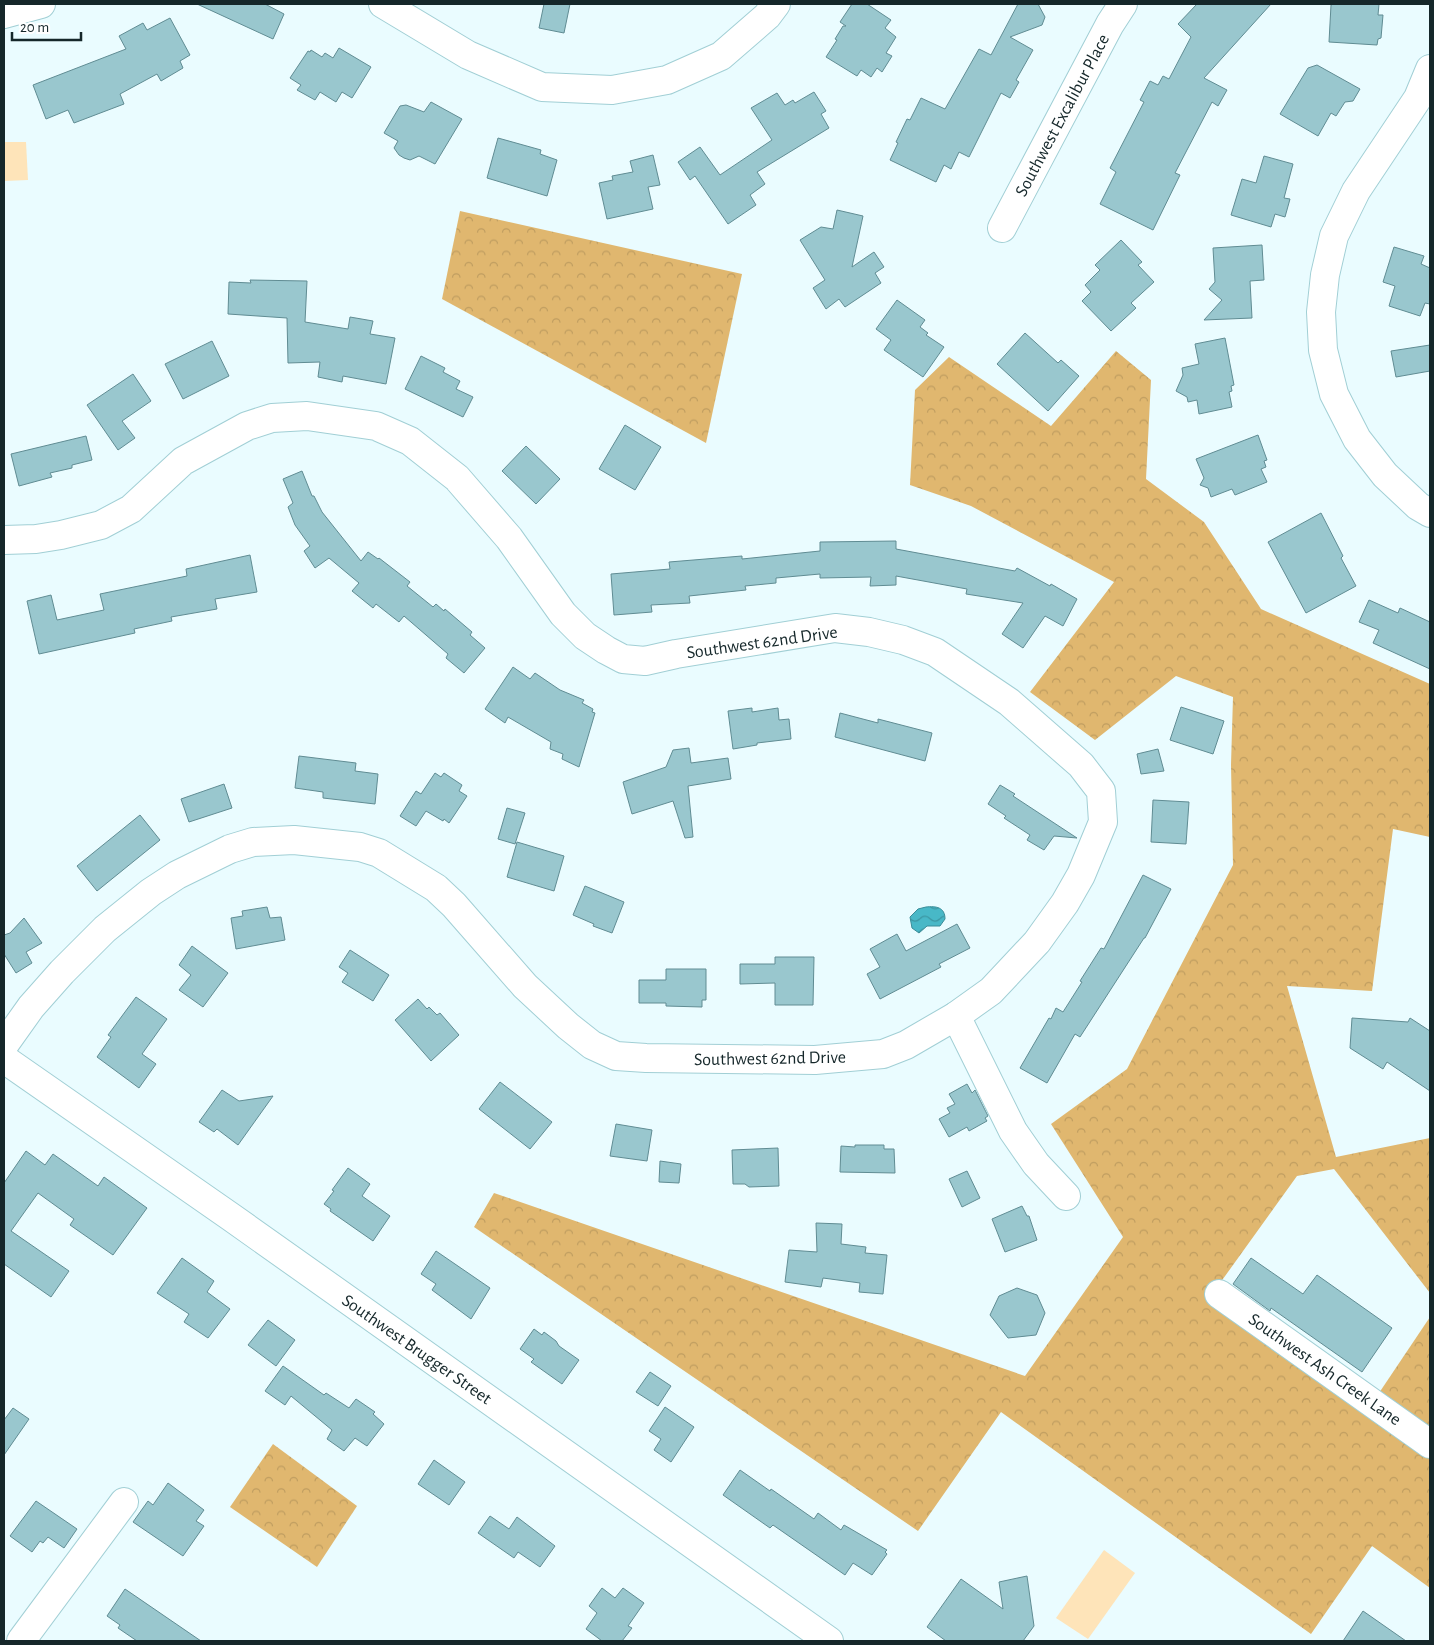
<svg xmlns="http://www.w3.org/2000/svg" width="1434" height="1645" viewBox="0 0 1434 1645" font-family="'Alegreya Sans',sans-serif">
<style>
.forest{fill:url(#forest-crowns)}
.garden{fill:#fee4b9}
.water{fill:url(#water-waves);stroke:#398c98}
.building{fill:#99c7ce;stroke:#608c93}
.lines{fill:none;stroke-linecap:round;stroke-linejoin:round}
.minor-casing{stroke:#a1cfd5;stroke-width:30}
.minor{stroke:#fff;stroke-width:28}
.labels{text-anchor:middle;stroke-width:4;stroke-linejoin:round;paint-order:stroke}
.street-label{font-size:18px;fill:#15272a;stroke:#fff}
</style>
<defs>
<pattern id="forest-crowns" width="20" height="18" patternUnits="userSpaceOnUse" patternTransform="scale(1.25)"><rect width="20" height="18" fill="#e0b76f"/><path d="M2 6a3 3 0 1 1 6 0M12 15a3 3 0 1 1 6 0" fill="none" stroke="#bf9d60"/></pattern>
<pattern id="water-waves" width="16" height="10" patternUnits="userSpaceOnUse" patternTransform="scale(1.25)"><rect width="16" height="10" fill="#48b8c7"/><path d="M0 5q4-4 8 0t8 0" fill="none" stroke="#3b96a2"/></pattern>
</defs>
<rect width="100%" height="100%" fill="#eafcff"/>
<!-- forest -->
<g class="forest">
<path d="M 460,211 L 742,274 L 706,443 L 442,299 Z"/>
<path d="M 1116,351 L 1151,380 L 1146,479 L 1204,522 L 1261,609 L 1430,684 L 1430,837 L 1393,829 L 1372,991 L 1287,986 L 1336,1157 L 1430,1138 L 1430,1293 L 1334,1169 L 1297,1176 L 1210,1297 L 1430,1456 L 1430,1588 L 1372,1546 L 1311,1634 L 1001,1412 L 918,1531 L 474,1227 L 494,1193 L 1025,1376 L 1123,1237 L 1051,1124 L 1127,1069 L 1233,865 L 1231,765 L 1233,697 L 1176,676 L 1095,740 L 1030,692 L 1114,582 L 971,506 L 910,485 L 915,390 L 949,357 L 1051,426 Z"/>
<path d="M 1430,1317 L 1430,1430 L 1379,1393 Z"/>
<path d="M 273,1444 L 357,1506 L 317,1567 L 230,1507 Z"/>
</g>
<!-- garden -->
<g class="garden">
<path d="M 4,142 L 26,142 L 28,180 L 4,181 Z"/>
<path d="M 1104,1550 L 1135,1573 L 1088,1639 L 1056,1618 Z"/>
</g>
<!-- water -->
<path class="water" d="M 926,907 C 936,906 945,907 945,919 L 940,926 L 927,926 L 919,933 L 912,928 L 910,917 L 918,909 Z"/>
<!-- building -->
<g class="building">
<path d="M 197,4 L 265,4 L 284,14 L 273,39 Z"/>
<path d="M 544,4 L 570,4 L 564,33 L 539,28 Z"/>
<path d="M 852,4 L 867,4 L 891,20 L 885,28 L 896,37 L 886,53 L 892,56 L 882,72 L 877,68 L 871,77 L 861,70 L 857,76 L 826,57 L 837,40 L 835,39 L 843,26 L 846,26 L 840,22 Z"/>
<path d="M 1018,4 L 1038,4 L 1045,17 L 1042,25 L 1010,37 L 1033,50 L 1016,80 L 1019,82 L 1010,98 L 1001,93 L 969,157 L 959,152 L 951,169 L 944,165 L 936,182 L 890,160 L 898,143 L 896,142 L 907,119 L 910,120 L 921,98 L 945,109 L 979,49 L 991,55 Z"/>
<path d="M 1197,4 L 1271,4 L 1204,78 L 1227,90 L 1218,106 L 1212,102 L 1175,173 L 1180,175 L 1153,230 L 1100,204 L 1116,172 L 1110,168 L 1144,102 L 1140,100 L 1150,81 L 1158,85 L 1163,76 L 1169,79 L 1191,37 L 1178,24 Z"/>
<path d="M 1333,4 L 1379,4 L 1378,15 L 1383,15 L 1381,38 L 1378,39 L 1377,45 L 1329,42 L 1331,5 Z"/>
<path d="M 170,18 L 190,55 L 180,61 L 183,68 L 161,81 L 157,74 L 120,94 L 124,104 L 74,123 L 68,110 L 46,119 L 33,85 L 126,49 L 119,36 L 143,23 L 147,30 Z"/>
<path d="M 339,48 L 371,67 L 352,98 L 342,92 L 336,102 L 320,92 L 315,100 L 297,90 L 301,85 L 290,78 L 308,51 L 310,52 L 311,50 L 322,57 L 325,53 L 333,58 Z"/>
<path d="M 1317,65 L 1360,89 L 1353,101 L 1345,102 L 1336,116 L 1331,113 L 1318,136 L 1280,114 L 1308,68 Z"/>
<path d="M 814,92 L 826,111 L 821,114 L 829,128 L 757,172 L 765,184 L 750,195 L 756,205 L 728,224 L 695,176 L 690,180 L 678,162 L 700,147 L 720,175 L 772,140 L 751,108 L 777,93 L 785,105 L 793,100 L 795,103 Z"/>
<path d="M 431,102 L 462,119 L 435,164 L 419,156 L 410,160 L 404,158 L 399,155 L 394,148 L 398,141 L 384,133 L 400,106 L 406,105 L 424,112 Z"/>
<path d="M 498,138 L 541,150 L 540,154 L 557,160 L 547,196 L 487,178 Z"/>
<path d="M 653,155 L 660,185 L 648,187 L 653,209 L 607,219 L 599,183 L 613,180 L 612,176 L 633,172 L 630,161 Z"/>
<path d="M 1264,156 L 1293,164 L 1284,198 L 1290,199 L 1285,217 L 1275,214 L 1271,227 L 1231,215 L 1242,179 L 1256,183 Z"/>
<path d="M 837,210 L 863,216 L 852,267 L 874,252 L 884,267 L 875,273 L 881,283 L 845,307 L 839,299 L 826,309 L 813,288 L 825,280 L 800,240 L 821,227 L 833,229 Z"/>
<path d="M 1121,240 L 1142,262 L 1138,265 L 1154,282 L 1131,303 L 1136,308 L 1111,331 L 1082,301 L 1091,292 L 1085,285 L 1100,270 L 1095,265 Z"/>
<path d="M 1262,245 L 1264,280 L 1250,281 L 1252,318 L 1204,320 L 1222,300 L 1209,289 L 1215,282 L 1213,248 Z"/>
<path d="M 1394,247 L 1424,256 L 1421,264 L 1430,268 L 1430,304 L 1425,303 L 1420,316 L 1389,306 L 1395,286 L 1383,282 Z"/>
<path d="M 250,280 L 307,281 L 305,322 L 348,329 L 350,317 L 373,321 L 370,334 L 395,338 L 386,384 L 343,376 L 342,382 L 318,377 L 320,362 L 288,363 L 287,318 L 228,314 L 229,282 L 251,283 Z"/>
<path d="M 897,300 L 925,320 L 920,327 L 928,333 L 926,335 L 944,347 L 923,377 L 884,350 L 891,340 L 876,329 Z"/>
<path d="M 1025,333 L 1058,363 L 1061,360 L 1079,376 L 1048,411 L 997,364 Z"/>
<path d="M 1225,338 L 1234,385 L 1231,386 L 1232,391 L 1229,392 L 1232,407 L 1199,414 L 1197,400 L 1188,402 L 1187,397 L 1176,391 L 1183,375 L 1182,368 L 1199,364 L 1195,344 Z"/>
<path d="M 212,341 L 229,376 L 183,399 L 165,364 Z"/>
<path d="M 1430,345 L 1430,371 L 1396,377 L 1391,351 Z"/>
<path d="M 421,356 L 445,368 L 443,372 L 460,381 L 456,389 L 473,397 L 463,417 L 405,389 Z"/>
<path d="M 133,374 L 151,401 L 122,421 L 135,438 L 118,450 L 87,405 Z"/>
<path d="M 625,425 L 661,447 L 635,490 L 599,469 Z"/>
<path d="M 1258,435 L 1267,460 L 1264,461 L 1266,467 L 1261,469 L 1267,482 L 1235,495 L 1232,489 L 1211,497 L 1208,488 L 1200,485 L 1204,478 L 1196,459 Z"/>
<path d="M 86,436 L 92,460 L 72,465 L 72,468 L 50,473 L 52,477 L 19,486 L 11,454 Z"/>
<path d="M 526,446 L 560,479 L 536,504 L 502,471 Z"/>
<path d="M 302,471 L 312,496 L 314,496 L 322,512 L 361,561 L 368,552 L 378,559 L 379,558 L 410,582 L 407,586 L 433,607 L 436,604 L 444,611 L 445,609 L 472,632 L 470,635 L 485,648 L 464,673 L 446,658 L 448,654 L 404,616 L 399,622 L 376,604 L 373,608 L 352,591 L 359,583 L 329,558 L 315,568 L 304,551 L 310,546 L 295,525 L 288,507 L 293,503 L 283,479 Z"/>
<path d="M 1321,513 L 1343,556 L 1341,558 L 1356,586 L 1306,613 L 1268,542 Z"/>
<path d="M 896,541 L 896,549 L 1015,571 L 1017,568 L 1050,586 L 1051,584 L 1077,599 L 1063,626 L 1045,616 L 1023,648 L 1002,634 L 1023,603 L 966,594 L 967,589 L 896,576 L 896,585 L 870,586 L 871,577 L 820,578 L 820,574 L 776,578 L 776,583 L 745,586 L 746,590 L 689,596 L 690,603 L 651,605 L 652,612 L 614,615 L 611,574 L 670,569 L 669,562 L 742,556 L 742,559 L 820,551 L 820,542 Z"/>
<path d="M 250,555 L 257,592 L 215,599 L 217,609 L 171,617 L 172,621 L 134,629 L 135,633 L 39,654 L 27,601 L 51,595 L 57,620 L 104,610 L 100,594 L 187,576 L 186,569 Z"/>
<path d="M 1369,600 L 1398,613 L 1400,608 L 1430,622 L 1430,669 L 1373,643 L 1379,630 L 1359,622 Z"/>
<path d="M 513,667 L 530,679 L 535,673 L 560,690 L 584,700 L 582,703 L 593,709 L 592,712 L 595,713 L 579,767 L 562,759 L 563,754 L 550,749 L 551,742 L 508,717 L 505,723 L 485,709 Z"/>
<path d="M 1181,707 L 1224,721 L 1213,754 L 1170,740 Z"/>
<path d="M 752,708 L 752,712 L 778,708 L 779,720 L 789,719 L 791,739 L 757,743 L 757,745 L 733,749 L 728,711 Z"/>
<path d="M 840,713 L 878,723 L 878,719 L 932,733 L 925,761 L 835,737 Z"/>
<path d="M 689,748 L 691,763 L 728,758 L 731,779 L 688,786 L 693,837 L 685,838 L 673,801 L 632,814 L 623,782 L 666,767 L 673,750 Z"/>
<path d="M 1158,749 L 1164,771 L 1141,774 L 1137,754 Z"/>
<path d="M 299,756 L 356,763 L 355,771 L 378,774 L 375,804 L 323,798 L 323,792 L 295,788 Z"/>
<path d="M 435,773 L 441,777 L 444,773 L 462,785 L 459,791 L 467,796 L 449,823 L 444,819 L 443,821 L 426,811 L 416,826 L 400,816 L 416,791 L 421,794 Z"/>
<path d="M 224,784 L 232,808 L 189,822 L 181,799 Z"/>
<path d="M 1000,785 L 1015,794 L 1013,796 L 1077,838 L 1054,836 L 1044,850 L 1027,840 L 1030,835 L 1004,818 L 1006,816 L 988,804 Z"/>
<path d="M 1153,800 L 1189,802 L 1186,844 L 1151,842 Z"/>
<path d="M 507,808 L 525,813 L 515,844 L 498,839 Z"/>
<path d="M 140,815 L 160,840 L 97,891 L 77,866 Z"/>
<path d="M 517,842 L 564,856 L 554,891 L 507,877 Z"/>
<path d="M 1143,875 L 1171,889 L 1145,938 L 1144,938 L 1080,1037 L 1075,1034 L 1047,1083 L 1020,1068 L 1049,1018 L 1051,1019 L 1056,1008 L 1063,1012 L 1082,982 L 1080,981 L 1101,948 L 1104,949 Z"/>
<path d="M 585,886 L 624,902 L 612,933 L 593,926 L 594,924 L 573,915 Z"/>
<path d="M 267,907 L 270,918 L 281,917 L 285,940 L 236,949 L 231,918 L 243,916 L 242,911 Z"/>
<path d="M 24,918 L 42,943 L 26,952 L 32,963 L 16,973 L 4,954 L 4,935 L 10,933 Z"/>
<path d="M 957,924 L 970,948 L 939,964 L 941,967 L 880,999 L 867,974 L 880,967 L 870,949 L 897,934 L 906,951 Z"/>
<path d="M 192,946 L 228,973 L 203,1007 L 179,990 L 191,975 L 179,965 Z"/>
<path d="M 350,950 L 389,975 L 373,1001 L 342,982 L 348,973 L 339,967 Z"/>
<path d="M 775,957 L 814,957 L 813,1005 L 775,1005 L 775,983 L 740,984 L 740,964 L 775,964 Z"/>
<path d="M 666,969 L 706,969 L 706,1000 L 702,1000 L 702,1007 L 666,1006 L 666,1003 L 639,1003 L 639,980 L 666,980 Z"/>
<path d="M 136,997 L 167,1019 L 142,1054 L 156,1064 L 139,1088 L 97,1057 L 111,1037 L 108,1035 Z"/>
<path d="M 418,999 L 427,1009 L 429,1007 L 437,1015 L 440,1013 L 459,1035 L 431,1061 L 395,1020 Z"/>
<path d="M 1352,1018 L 1408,1022 L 1410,1018 L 1430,1031 L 1430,1091 L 1387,1062 L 1383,1069 L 1350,1048 Z"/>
<path d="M 500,1082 L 552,1122 L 530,1149 L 479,1109 Z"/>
<path d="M 967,1084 L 972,1093 L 975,1090 L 988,1116 L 985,1118 L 987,1121 L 969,1131 L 967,1127 L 949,1137 L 939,1119 L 950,1113 L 947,1108 L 955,1104 L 949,1094 Z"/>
<path d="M 222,1090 L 239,1101 L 273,1096 L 238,1145 L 217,1129 L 214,1132 L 199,1122 Z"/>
<path d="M 616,1124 L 652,1130 L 647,1161 L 610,1156 Z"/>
<path d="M 855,1145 L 884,1145 L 884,1149 L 894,1149 L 895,1173 L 840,1172 L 841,1146 L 855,1147 Z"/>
<path d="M 778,1148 L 779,1186 L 749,1187 L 745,1184 L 733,1184 L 732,1150 Z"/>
<path d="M 26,1151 L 45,1165 L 53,1154 L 98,1186 L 104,1177 L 147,1208 L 113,1255 L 70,1225 L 74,1219 L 38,1193 L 11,1231 L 69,1271 L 51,1297 L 4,1264 L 4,1183 Z"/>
<path d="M 660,1161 L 681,1164 L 679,1183 L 659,1182 Z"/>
<path d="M 348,1168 L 370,1184 L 362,1196 L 390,1216 L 373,1241 L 330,1211 L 331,1209 L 324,1204 L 334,1191 L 332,1190 Z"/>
<path d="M 967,1171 L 980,1198 L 962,1207 L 949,1179 Z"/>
<path d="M 1022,1206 L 1027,1216 L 1029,1216 L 1037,1240 L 1005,1252 L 992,1219 Z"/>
<path d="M 816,1223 L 842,1224 L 841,1244 L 866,1247 L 865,1253 L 887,1255 L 883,1294 L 859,1292 L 860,1283 L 823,1278 L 821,1287 L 785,1282 L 789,1250 L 817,1252 Z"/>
<path d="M 436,1251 L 490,1288 L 471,1319 L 432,1290 L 436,1284 L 421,1274 Z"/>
<path d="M 182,1258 L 214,1281 L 207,1292 L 230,1309 L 208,1338 L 184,1322 L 189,1314 L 157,1293 Z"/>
<path d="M 1251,1258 L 1303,1294 L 1317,1275 L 1392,1328 L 1362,1372 L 1271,1308 L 1270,1311 L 1233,1284 Z"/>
<path d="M 1017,1288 L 1037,1295 L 1045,1313 L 1036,1335 L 1008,1338 L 990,1315 L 999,1296 Z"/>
<path d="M 268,1320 L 295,1340 L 276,1366 L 248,1345 Z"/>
<path d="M 534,1329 L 542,1335 L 544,1332 L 556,1341 L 559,1346 L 579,1360 L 562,1384 L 531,1362 L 534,1359 L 520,1349 Z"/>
<path d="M 283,1366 L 324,1395 L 326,1393 L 349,1408 L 356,1399 L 375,1412 L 373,1414 L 384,1424 L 367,1446 L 355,1438 L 344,1451 L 327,1439 L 332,1430 L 291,1396 L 285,1405 L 265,1391 Z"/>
<path d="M 650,1372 L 671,1386 L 658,1406 L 636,1392 Z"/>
<path d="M 665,1407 L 694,1427 L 671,1462 L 654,1450 L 661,1439 L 649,1431 Z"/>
<path d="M 13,1408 L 29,1419 L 4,1455 L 4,1420 Z"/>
<path d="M 434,1460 L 465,1482 L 449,1505 L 418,1484 Z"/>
<path d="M 740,1470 L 770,1491 L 771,1489 L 814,1519 L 818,1513 L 841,1530 L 844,1525 L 887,1550 L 885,1552 L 887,1554 L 872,1575 L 853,1563 L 845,1575 L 773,1525 L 770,1528 L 723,1495 Z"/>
<path d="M 168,1483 L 204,1510 L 196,1521 L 204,1526 L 183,1556 L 133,1522 L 148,1501 L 153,1505 Z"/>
<path d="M 36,1501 L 77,1529 L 64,1548 L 48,1537 L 43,1543 L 40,1541 L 32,1552 L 10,1536 Z"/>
<path d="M 490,1516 L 509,1529 L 517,1517 L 555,1546 L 540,1567 L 518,1552 L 514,1558 L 478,1533 Z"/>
<path d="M 1027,1576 L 1034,1626 L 1023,1641 L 946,1641 L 927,1627 L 961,1579 L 1003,1609 L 999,1582 Z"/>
<path d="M 602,1588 L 615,1598 L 623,1588 L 644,1603 L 628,1626 L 632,1628 L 622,1641 L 602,1641 L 586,1629 L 597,1613 L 589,1606 Z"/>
<path d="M 125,1589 L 201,1641 L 137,1641 L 118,1628 L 120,1625 L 107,1616 Z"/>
<path d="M 1363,1611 L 1406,1641 L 1343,1641 Z"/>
</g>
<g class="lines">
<!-- minor casing -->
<g class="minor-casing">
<g id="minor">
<path d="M 383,4 L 468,55 L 542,87 L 612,90 L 667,80 L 721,56 L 767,16 L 776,4"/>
<path d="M 4,14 L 41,4"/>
<path d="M 1430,69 L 1418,98 L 1356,191 L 1334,236 L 1325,275 L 1321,312 L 1323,350 L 1334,394 L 1357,439 L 1385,475 L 1418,506 L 1430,513"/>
<path d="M 1002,228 L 1110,24 L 1123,4"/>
<path d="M 4,540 L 36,539 L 61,535 L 101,525 L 131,509 L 183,461 L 247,426 L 272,418 L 307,416 L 376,426 L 410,441 L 457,478 L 509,538 L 563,614 L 585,636 L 606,650 L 623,659 L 645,661 L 676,654 L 835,628 L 869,632 L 903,640 L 935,652 L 1009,702 L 1081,765 L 1101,791 L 1103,822 L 1081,875 L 1065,903 L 1037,942 L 991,991 L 956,1016 L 906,1045 L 883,1054 L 815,1060 L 646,1058 L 616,1056 L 592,1045 L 568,1026 L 525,986 L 454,905 L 436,888 L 379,853 L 360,847 L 294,840 L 253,842 L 230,849 L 177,875 L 151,892 L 105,929 L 62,972 L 31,1007 L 4,1045"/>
<path d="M 956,1016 L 1013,1131 L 1036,1164 L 1066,1196"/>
<path d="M 4,1059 L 231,1217 L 829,1641"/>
<path d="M 1219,1294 L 1430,1444"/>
<path d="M 21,1641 L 124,1502"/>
</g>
</g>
<!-- minor -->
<use href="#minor" class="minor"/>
</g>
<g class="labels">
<!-- street labels -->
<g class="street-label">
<text transform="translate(1062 115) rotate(-62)" y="6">Southwest Excalibur Place</text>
<text transform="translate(762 642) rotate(-8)" y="6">Southwest 62nd Drive</text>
<text transform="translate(770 1058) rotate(-1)" y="6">Southwest 62nd Drive</text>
<text transform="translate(417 1349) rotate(35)" y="6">Southwest Brugger Street</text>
<text transform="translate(1325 1369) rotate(35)" y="6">Southwest Ash Creek Lane</text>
</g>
</g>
<!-- border -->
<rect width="1434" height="1645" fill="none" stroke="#15272a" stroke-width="10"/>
<!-- scale -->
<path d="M12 32v8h69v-8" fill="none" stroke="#15272a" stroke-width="2.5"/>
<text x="20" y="32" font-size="15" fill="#15272a" stroke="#ffffff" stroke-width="4" paint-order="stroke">20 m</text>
</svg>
